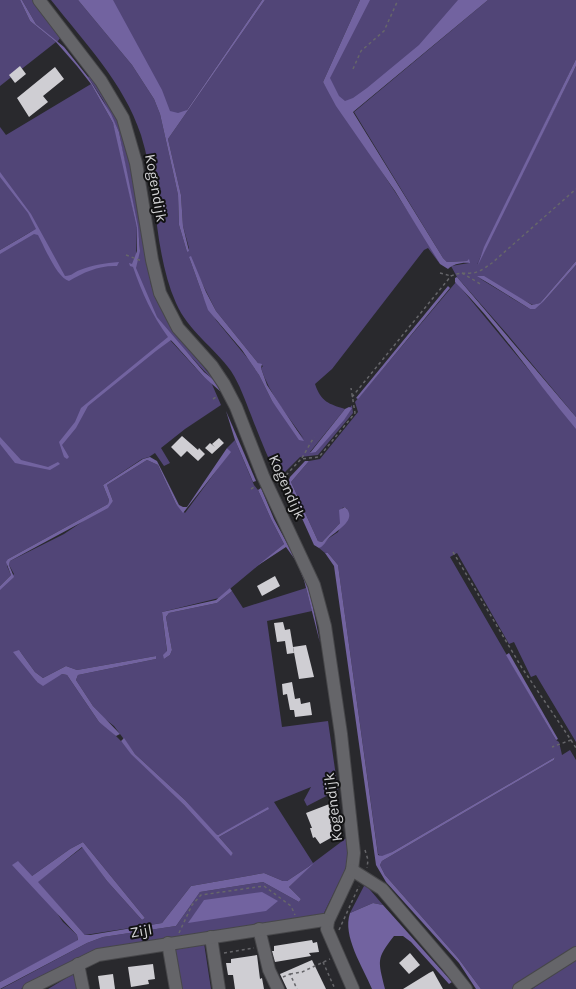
<svg xmlns="http://www.w3.org/2000/svg" width="576" height="989" viewBox="0 0 576 989" font-family="Karla,sans-serif">
<style>
.green{fill:#514577;fill-rule:evenodd}
.water{fill:#7263a0}
.building{fill:#cfced3}
.lines{fill:none;stroke-linecap:round;stroke-linejoin:round}
.minor-casing{stroke:#47474a;stroke-width:14}
.path{stroke:#66666a;stroke-width:1.5;stroke-dasharray:3 3;stroke-linecap:butt}
.minor{stroke:#656569;stroke-width:12}
.labels{text-anchor:middle;stroke-width:4;stroke-linejoin:round;paint-order:stroke}
.street-label{font-size:15px;fill:#d1d1d3;stroke:#121213}
</style>
<rect width="100%" height="100%" fill="#29292d"/>
<!-- green -->
<g class="green">
<path d="M 0,0 L 20,0 L 30,21 L 56,42 L 0,86 Z"/>
<path d="M 22,0 L 34,0 L 61,37 L 57,42 L 36,24 Z"/>
<path d="M 51,0 L 78,0 L 132,65 L 154,99 L 160,114 L 173,172 L 178,195 L 179,225 L 187,252 L 189,248 L 183,226 L 181,195 L 168,139 L 265,0 L 360,0 L 323,82 L 424,236 L 440,264 L 428,248 L 424,250 L 332,369 L 315,384 C 321,402 329,404 345,409 L 310,452 L 316,452 L 352,405 L 353,413 L 318,455 L 300,457 L 278,479 C 268,458 259,436 251,415 C 245,400 240,385 231,371 C 214,347 188,331 176,303 C 153,251 158,189 141,135 C 124,83 84,42 51,0 ZM 189,257 L 216,311 L 258,363 L 263,366 L 261,368 C 269,394 289,417 304,439 L 272,401 L 259,375 L 249,360 L 216,320 L 203,296 Z"/>
<path d="M 97,0 L 262,0 L 174,129 Z"/>
<path d="M 365,0 L 479,0 L 346,112 L 327,80 Z"/>
<path d="M 488,0 L 576,0 L 576,59 L 477,264 L 576,66 L 576,261 L 540,303 L 533,305 L 479,278 L 530,309 L 545,300 L 576,265 L 576,417 L 507,334 L 457,277 L 451,266 L 469,263 L 469,260 L 467,261 L 447,262 L 443,258 L 354,112 Z"/>
<path d="M 91,75 L 121,126 L 135,182 L 151,285 C 165,325 189,348 215,381 C 199,368 188,349 170,340 L 204,377 L 211,382 L 221,405 L 185,429 L 161,448 L 170,463 L 164,466 L 155,453 L 149,457 L 142,459 L 103,485 L 109,500 L 108,504 L 8,559 L 7,566 L 11,575 L 0,586 L 0,252 L 34,230 L 0,250 L 0,127 L 6,135 L 91,84 L 113,123 L 118,139 L 137,228 L 136,258 L 140,250 L 139,239 L 119,132 L 103,100 L 88,77 Z"/>
<path d="M 456,282 L 576,427 L 576,742 L 536,675 L 531,677 L 514,642 L 509,644 L 457,553 L 450,557 L 556,740 L 559,742 L 562,755 L 570,750 L 576,760 L 576,948 L 512,989 L 481,989 L 458,958 L 385,875 L 380,865 L 382,861 L 554,760 L 555,757 L 392,852 L 382,857 L 378,854 L 338,565 L 328,553 L 325,553 L 319,548 L 329,538 L 338,532 L 347,509 L 345,507 L 342,508 L 340,523 L 322,542 L 318,541 L 291,482 L 309,461 L 320,459 L 358,412 L 355,402 Z"/>
<path d="M 235,440 L 254,485 L 258,490 L 271,519 L 284,544 L 219,598 L 162,612 L 167,652 L 164,659 L 170,655 L 172,650 L 166,617 L 169,613 L 217,603 L 232,591 L 243,608 L 306,588 L 312,611 L 267,621 L 282,727 L 328,721 L 338,790 L 307,806 L 304,800 L 311,787 L 274,802 L 313,863 L 349,836 L 348,862 L 345,870 L 324,913 L 316,918 L 91,952 L 21,989 L 1,989 L 87,943 L 103,937 L 176,926 L 200,892 L 263,882 L 299,902 L 301,899 L 289,887 L 311,865 L 287,881 L 283,881 L 264,873 L 191,886 L 162,923 L 85,935 L 37,882 L 83,847 L 107,881 L 142,920 L 145,918 L 83,842 L 70,849 L 32,876 L 63,922 L 77,935 L 78,941 L 0,982 L 0,589 L 14,574 L 9,565 L 10,561 L 64,534 L 113,501 L 107,485 L 147,460 L 158,465 L 176,504 L 185,513 L 230,452 L 227,448 ZM 19,650 L 35,672 L 43,678 L 66,666 L 77,670 L 156,656 L 156,659 L 78,675 L 76,680 L 93,706 L 105,719 L 114,726 L 135,754 L 185,800 L 215,834 L 218,835 L 269,809 L 219,837 L 233,853 L 231,855 L 184,805 L 132,754 L 121,741 L 108,728 L 99,722 L 67,675 L 62,674 L 37,682 Z"/>
<path d="M 365,884 L 383,905 L 373,903 L 350,913 Z"/>
<path d="M 204,943 L 211,989 L 178,989 L 170,951 Z"/>
<path d="M 576,960 L 576,989 L 532,989 Z"/>
<path d="M 73,974 L 78,989 L 48,989 Z"/>
</g>
<!-- water -->
<g class="water">
<path d="M 20,0 L 22,0 L 36,24 L 64,47 L 88,77 L 111,114 L 119,132 L 138,227 L 140,251 L 136,268 L 157,317 L 204,372 L 215,381 L 221,392 L 204,377 L 171,340 L 156,351 L 88,406 L 76,428 L 62,445 L 69,457 L 67,459 L 64,457 L 59,442 L 75,422 L 81,408 L 168,337 C 152,315 142,293 133,267 L 130,266 L 129,263 L 132,264 L 137,251 L 137,228 L 113,123 L 91,84 L 77,66 L 56,42 L 30,21 Z"/>
<path d="M 78,0 L 113,0 L 162,90 L 170,111 L 178,113 L 187,110 L 262,0 L 265,0 L 168,139 L 181,195 L 183,226 L 189,251 L 187,252 L 179,225 L 178,195 L 173,172 L 160,114 L 154,99 L 132,65 Z"/>
<path d="M 360,0 L 370,0 L 330,78 L 339,96 L 345,101 L 353,98 L 367,88 L 419,45 L 458,0 L 488,0 L 353,112 L 443,258 L 447,262 L 467,261 L 469,259 L 470,263 C 462,262 453,264 448,269 L 440,264 L 395,191 L 336,106 L 323,82 Z"/>
<path d="M 576,59 L 576,66 L 478,265 L 484,247 Z"/>
<path d="M 0,172 L 31,214 L 65,276 C 72,276 74,272 80,270 C 93,265 105,263 119,262 L 117,266 C 100,265 84,272 69,281 C 57,278 44,246 38,235 L 34,234 L 0,254 L 0,250 L 36,229 L 28,213 L 0,177 Z"/>
<path d="M 191,256 L 206,292 L 216,311 L 258,363 L 262,364 L 261,368 L 267,385 L 304,441 L 299,440 L 272,401 L 259,375 L 242,350 L 208,310 L 189,257 Z"/>
<path d="M 576,261 L 576,265 L 545,300 L 535,309 L 530,309 L 477,276 L 484,276 L 532,305 L 540,303 Z"/>
<path d="M 457,277 L 576,417 L 576,429 C 535,381 500,327 455,282 L 455,278 Z"/>
<path d="M 448,286 L 450,288 L 358,399 L 356,398 Z"/>
<path d="M 349,407 L 352,408 L 344,420 L 316,452 L 310,453 L 345,409 Z"/>
<path d="M 226,411 L 256,481 L 253,482 L 235,440 Z"/>
<path d="M 0,437 L 21,460 L 48,467 L 58,462 L 60,464 L 50,470 L 15,463 L 0,444 Z"/>
<path d="M 227,448 L 231,452 L 183,513 L 176,504 L 158,465 L 147,460 L 107,485 L 113,501 L 108,508 L 10,561 L 9,565 L 14,577 L 0,590 L 0,586 L 11,575 L 6,562 L 8,559 L 108,504 L 109,500 L 103,485 L 143,459 L 150,457 L 157,461 L 179,505 L 183,507 L 187,507 Z"/>
<path d="M 305,461 L 309,461 L 291,482 L 318,541 L 322,542 L 340,523 L 339,510 L 345,507 C 359,520 335,531 328,539 C 325,542 324,546 319,548 L 314,545 L 287,485 L 290,477 Z"/>
<path d="M 261,488 L 274,519 L 305,577 L 311,597 L 320,643 L 304,580 L 296,561 L 286,547 L 257,566 L 284,544 L 271,519 L 258,490 Z"/>
<path d="M 325,553 L 328,553 L 338,565 L 378,855 L 382,856 L 392,852 L 555,757 L 554,760 L 382,861 L 380,865 L 385,875 L 458,958 L 481,989 L 476,989 L 459,963 L 386,882 L 376,865 L 334,566 Z"/>
<path d="M 230,588 L 232,591 L 217,603 L 169,613 L 166,617 L 172,650 L 170,655 L 164,659 L 163,655 L 167,651 L 162,612 L 216,600 Z"/>
<path d="M 19,650 L 35,672 L 43,678 L 66,666 L 77,670 L 156,656 L 156,659 L 78,675 L 76,680 L 93,706 L 120,734 L 116,736 L 99,722 L 67,675 L 62,674 L 43,686 L 37,682 L 13,652 Z"/>
<path d="M 509,653 L 558,739 L 556,740 L 506,655 Z"/>
<path d="M 124,738 L 135,754 L 185,800 L 216,834 L 218,835 L 268,807 L 269,809 L 219,837 L 233,853 L 231,856 L 184,805 L 131,754 L 121,741 Z"/>
<path d="M 83,842 L 145,918 L 142,920 L 107,881 L 82,847 L 38,882 L 85,935 L 90,935 L 162,923 L 191,886 L 264,873 L 283,881 L 287,881 L 314,863 L 289,887 L 301,899 L 299,902 L 263,882 L 200,892 L 176,926 L 103,937 L 87,943 L 0,989 L 0,982 L 78,940 L 77,935 L 12,865 L 18,861 L 32,876 L 70,849 Z"/>
<path d="M 262,892 L 278,901 L 266,911 L 188,923 L 204,900 Z"/>
<path d="M 373,903 L 383,905 L 452,982 L 449,984 L 411,942 L 403,936 L 394,936 C 376,959 378,960 385,989 L 372,989 C 363,967 342,936 350,913 Z"/>
</g>
<!-- building -->
<g class="building">
<path d="M 20,66 L 26,74 L 15,83 L 9,75 Z"/>
<path d="M 55,67 L 64,79 L 43,96 L 48,102 L 29,117 L 17,98 Z"/>
<path d="M 182,436 L 198,450 L 199,448 L 205,454 L 198,461 L 187,451 L 181,457 L 171,447 Z"/>
<path d="M 219,438 L 224,443 L 212,454 L 205,448 L 210,443 L 215,447 L 212,444 Z"/>
<path d="M 275,576 L 280,586 L 262,596 L 257,586 Z"/>
<path d="M 283,622 L 285,630 L 290,629 L 294,653 L 287,654 L 285,641 L 277,642 L 274,623 Z"/>
<path d="M 306,645 L 314,677 L 299,679 L 293,647 Z"/>
<path d="M 292,682 L 295,699 L 300,698 L 301,704 L 310,702 L 312,715 L 295,717 L 294,710 L 290,710 L 287,694 L 283,695 L 282,684 Z"/>
<path d="M 332,803 L 339,819 L 330,823 L 336,835 L 320,844 L 315,837 L 313,838 L 310,828 L 312,828 L 306,813 Z"/>
<path d="M 312,940 L 313,943 L 317,942 L 319,952 L 309,953 L 311,956 L 275,962 L 272,951 L 274,951 L 274,946 Z"/>
<path d="M 410,953 L 420,965 L 409,974 L 399,963 Z"/>
<path d="M 257,955 L 260,979 L 262,978 L 264,989 L 235,989 L 233,975 L 228,975 L 226,963 L 231,963 L 231,959 Z"/>
<path d="M 312,960 L 326,989 L 287,989 L 280,974 Z"/>
<path d="M 153,964 L 155,979 L 148,980 L 149,984 L 131,987 L 128,967 Z"/>
<path d="M 433,971 L 443,989 L 403,989 L 429,973 Z"/>
<path d="M 113,974 L 115,989 L 100,989 L 98,976 Z"/>
</g>
<g class="lines">
<!-- minor casing -->
<g class="minor-casing">
<g id="minor">
<path d="M 39,0 L 101,81 L 123,118 L 136,163 L 152,260 L 160,293 L 178,328 L 212,366 L 224,384 L 236,407 L 263,476 L 314,585 L 325,626 L 341,734 L 354,853 L 352,870 L 328,921 L 327,929 L 353,989"/>
<path d="M 352,870 L 382,889 L 447,965 L 466,989"/>
<path d="M 259,929 L 269,970 L 278,989"/>
<path d="M 211,937 L 219,989"/>
<path d="M 168,943 L 176,989"/>
<path d="M 78,964 L 83,989"/>
<path d="M 29,989 L 98,955 L 324,920 L 328,921"/>
<path d="M 519,989 L 576,953"/>
</g>
</g>
<!-- path -->
<g class="path">
<path d="M 353,69 L 361,51 L 384,31 L 398,0"/>
<path d="M 126,255 L 142,261"/>
<path d="M 440,273 L 451,276"/>
<path d="M 462,273 L 482,285"/>
<path d="M 352,397 L 451,276 C 460,272 462,274 471,273 C 479,273 486,267 492,263 L 576,189"/>
<path d="M 213,399 L 218,396"/>
<path d="M 302,458 L 314,437"/>
<path d="M 278,484 L 301,459 L 319,457 L 355,413 L 351,388"/>
<path d="M 251,489 L 256,486"/>
<path d="M 453,552 L 522,668 L 571,740 L 552,747"/>
<path d="M 571,740 L 576,748"/>
<path d="M 365,850 L 368,860 L 367,868"/>
<path d="M 339,930 L 359,886"/>
<path d="M 179,933 L 192,905 L 201,895 L 264,886 L 291,906 L 295,915"/>
<path d="M 224,953 L 254,948"/>
<path d="M 323,962 L 335,989"/>
<path d="M 290,974 L 302,972 L 330,959"/>
<path d="M 283,977 L 290,974 L 297,989"/>
</g>
<!-- minor -->
<use href="#minor" class="minor"/>
</g>
<g class="labels">
<!-- street labels -->
<g class="street-label">
<text transform="translate(156 188) rotate(80)" y="5">Kogendijk</text>
<text transform="translate(287 487) rotate(66)" y="5">Kogendijk</text>
<text transform="translate(333 807) rotate(-97)" y="5">Kogendijk</text>
<text transform="translate(141 931) rotate(-10)" y="5">Zijl</text>
</g>
</g>
</svg>
